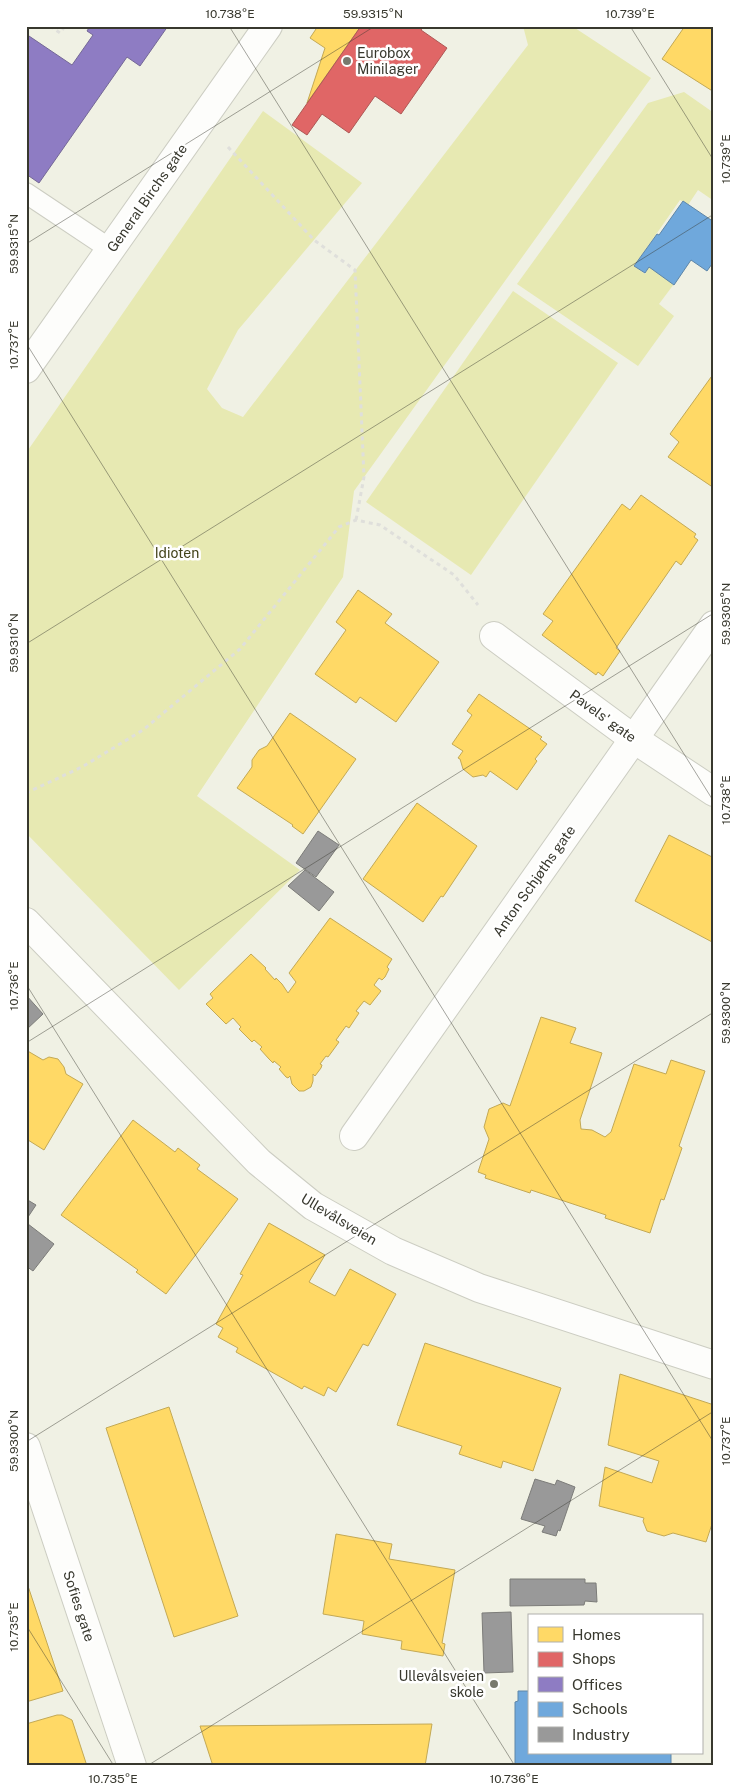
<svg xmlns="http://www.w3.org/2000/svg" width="740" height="1792" viewBox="0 0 740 1792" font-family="'Public Sans',sans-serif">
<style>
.green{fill:#e7e9b2}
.homes{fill:#ffd966;stroke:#c3a955}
.shops{fill:#e06666;stroke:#ae5855}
.offices{fill:#8e7cc3;stroke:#746896}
.schools{fill:#6fa8dc;stroke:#5e86a8}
.industry{fill:#999;stroke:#7c7c79}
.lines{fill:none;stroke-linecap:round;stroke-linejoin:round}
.service-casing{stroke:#cccdc2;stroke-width:22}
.minor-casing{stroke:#cccdc2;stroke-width:30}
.tertiary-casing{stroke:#cccdc2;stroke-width:30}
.path{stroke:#dfdfdb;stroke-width:3;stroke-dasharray:4 4;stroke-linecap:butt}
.service{stroke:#fdfdfb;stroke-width:20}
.minor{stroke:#fdfdfb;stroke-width:28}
.tertiary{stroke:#fdfdfb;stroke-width:28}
.ticks{fill:none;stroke:#38382e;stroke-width:1;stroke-opacity:0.45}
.poi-dot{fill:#78796e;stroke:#fff;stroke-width:2}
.labels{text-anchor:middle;stroke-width:5;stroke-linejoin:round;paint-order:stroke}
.poi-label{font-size:14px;fill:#38382e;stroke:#fff;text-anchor:start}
.street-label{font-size:14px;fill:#38382e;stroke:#fff}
.park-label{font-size:14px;fill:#43431a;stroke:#fff}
.neatline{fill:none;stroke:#38382e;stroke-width:2}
.ticks-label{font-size:12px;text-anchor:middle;fill:#38382e}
</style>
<rect width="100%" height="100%" fill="#f0f1e4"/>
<!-- green -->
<g class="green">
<path d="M 523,26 L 572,26 L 651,78 L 354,491 L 343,577 L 197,796 L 300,870 L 179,990 L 26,833 L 26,453 L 263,111 L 362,183 L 238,330 L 207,389 L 222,408 L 243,417 L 528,45 Z"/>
<path d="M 684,92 L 714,113 L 714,201 L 698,190 L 688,205 L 680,200 L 634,266 L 645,274 L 649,267 L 674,284 L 659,304 L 674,316 L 638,366 L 517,284 L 648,103 Z"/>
<path d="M 513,291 L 618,363 L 471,575 L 366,502 Z"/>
</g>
<!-- homes -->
<g class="homes">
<path d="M 318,26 L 361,26 L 307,103 L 325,48 L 310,38 Z"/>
<path d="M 685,26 L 714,26 L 714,92 L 662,59 Z"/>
<path d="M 714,373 L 714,488 L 668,457 L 679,442 L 670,434 Z"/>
<path d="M 641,495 L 696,534 L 694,537 L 698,540 L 681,565 L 676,561 L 616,648 L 620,651 L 603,676 L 598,672 L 596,675 L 542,635 L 553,621 L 543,614 L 622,504 L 630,510 Z"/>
<path d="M 358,590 L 392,614 L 385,623 L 439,662 L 396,722 L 360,697 L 356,703 L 315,674 L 346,630 L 336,622 Z"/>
<path d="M 479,694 L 542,737 L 540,739 L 547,744 L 535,759 L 537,761 L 517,790 L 490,771 L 486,777 L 483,775 L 473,777 L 463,769 L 460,759 L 458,758 L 463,751 L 452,744 L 472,715 L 467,711 Z"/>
<path d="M 290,713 L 356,759 L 303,834 L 292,826 L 293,825 L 237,788 L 252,767 L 252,760 L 259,750 L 267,746 Z"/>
<path d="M 417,803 L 477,846 L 443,897 L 441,896 L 423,922 L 363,879 Z"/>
<path d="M 669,835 L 714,858 L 714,943 L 635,901 Z"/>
<path d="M 330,918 L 392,959 L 387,967 L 389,969 L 385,977 L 382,980 L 379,978 L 374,985 L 381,991 L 370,1005 L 364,1001 L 356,1011 L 359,1013 L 349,1028 L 346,1026 L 336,1040 L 339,1042 L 331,1053 L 328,1057 L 326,1056 L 320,1064 L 322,1065 L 321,1068 L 315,1076 L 313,1074 L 313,1081 L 311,1087 L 304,1091 L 299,1091 L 292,1084 L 290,1076 L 288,1078 L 286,1077 L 279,1069 L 281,1067 L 274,1061 L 273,1063 L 269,1059 L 260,1049 L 262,1047 L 254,1040 L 252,1042 L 239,1029 L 241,1027 L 233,1018 L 226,1024 L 206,1004 L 213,998 L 210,994 L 251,954 L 266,968 L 265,969 L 275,980 L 276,978 L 282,984 L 288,993 L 296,982 L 289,973 Z"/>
<path d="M 541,1017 L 576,1028 L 570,1043 L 602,1053 L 580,1120 L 581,1129 L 592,1130 L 605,1137 L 611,1132 L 634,1064 L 666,1074 L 671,1060 L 705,1071 L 679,1146 L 682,1148 L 664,1200 L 661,1199 L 650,1233 L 605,1218 L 606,1215 L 531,1190 L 530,1193 L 485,1178 L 486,1175 L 478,1172 L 489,1139 L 484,1127 L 489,1109 L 503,1103 L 510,1106 Z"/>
<path d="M 26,1050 L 43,1060 L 49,1057 L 58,1059 L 64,1067 L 66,1074 L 83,1084 L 44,1150 L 28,1140 L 26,1142 Z"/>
<path d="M 133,1120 L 175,1152 L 178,1148 L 200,1165 L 197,1169 L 238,1199 L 166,1294 L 136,1272 L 138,1270 L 61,1215 Z"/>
<path d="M 269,1223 L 325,1255 L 309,1282 L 335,1296 L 350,1269 L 396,1294 L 368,1346 L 363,1344 L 336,1392 L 328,1387 L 324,1396 L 304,1386 L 302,1389 L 236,1352 L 238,1348 L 218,1337 L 223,1328 L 216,1324 L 243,1275 L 240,1274 Z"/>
<path d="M 425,1343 L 561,1388 L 533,1471 L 503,1461 L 501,1468 L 459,1454 L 462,1446 L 397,1425 Z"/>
<path d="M 620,1374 L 714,1405 L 714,1518 L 706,1542 L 673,1533 L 664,1536 L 647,1531 L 643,1521 L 644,1518 L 599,1506 L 605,1467 L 652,1483 L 659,1461 L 608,1445 Z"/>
<path d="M 169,1407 L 238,1616 L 174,1637 L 106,1428 Z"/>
<path d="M 336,1534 L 392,1544 L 389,1559 L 455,1570 L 442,1643 L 445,1644 L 443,1656 L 401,1649 L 402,1641 L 362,1634 L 364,1621 L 323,1614 Z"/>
<path d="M 26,1580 L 63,1691 L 26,1702 Z"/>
<path d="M 57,1715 L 62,1715 L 72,1720 L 87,1766 L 26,1766 L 26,1724 Z"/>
<path d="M 432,1724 L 425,1766 L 213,1766 L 200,1726 Z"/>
</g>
<!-- shops -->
<path class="shops" d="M 361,26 L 424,26 L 421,30 L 447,48 L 401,114 L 375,96 L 349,133 L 322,114 L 307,135 L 292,125 Z"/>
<!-- offices -->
<path class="offices" d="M 90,26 L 168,26 L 140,66 L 127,57 L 39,183 L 26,174 L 26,34 L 72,65 L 93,35 L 87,31 Z"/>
<!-- schools -->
<g class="schools">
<path d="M 683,201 L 714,222 L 714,261 L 707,271 L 691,260 L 674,285 L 649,267 L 645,273 L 634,266 L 657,234 L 659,235 Z"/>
<path d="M 518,1691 L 529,1691 L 529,1753 L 671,1753 L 671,1766 L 515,1766 L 515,1702 L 518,1701 Z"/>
</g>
<!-- industry -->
<g class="industry">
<path d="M 318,831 L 339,845 L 316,877 L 296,863 Z"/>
<path d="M 305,870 L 334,892 L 319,911 L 288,886 Z"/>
<path d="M 26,995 L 43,1014 L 26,1030 Z"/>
<path d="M 26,1199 L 36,1205 L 26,1220 Z"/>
<path d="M 28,1224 L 54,1244 L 33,1271 L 26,1266 L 26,1227 Z"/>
<path d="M 535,1479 L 555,1485 L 557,1480 L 575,1487 L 560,1531 L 558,1530 L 556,1536 L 542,1532 L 545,1526 L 521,1519 Z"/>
<path d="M 510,1579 L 585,1579 L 585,1583 L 596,1583 L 597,1602 L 585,1601 L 584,1605 L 510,1606 Z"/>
<path d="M 511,1612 L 513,1672 L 484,1673 L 482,1613 Z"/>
</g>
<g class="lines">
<!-- service casing -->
<g class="service-casing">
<path id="service" d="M 26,193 L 110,249"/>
</g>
<!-- minor casing -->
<g class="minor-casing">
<g id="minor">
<path d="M 26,369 L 268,26"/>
<path d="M 494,636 L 634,739 L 714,792"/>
<path d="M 354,1136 L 714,625"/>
<path d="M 26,1447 L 132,1766"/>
</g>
</g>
<!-- tertiary casing -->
<g class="tertiary-casing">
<path id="tertiary" d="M 26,922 L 259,1162 L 313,1206 L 393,1251 L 479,1288 L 714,1365"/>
</g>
<!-- path -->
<g class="path">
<path d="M 50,26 L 60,33 L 65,26"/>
<path d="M 228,147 L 314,240 L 355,270 L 364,477 L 356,520"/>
<path d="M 26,793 L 82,767 L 143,730 L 240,649 L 339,527 L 356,520 L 380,525 L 454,575 L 478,605"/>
</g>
<!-- service -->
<use href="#service" class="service"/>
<!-- minor -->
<use href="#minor" class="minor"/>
<!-- tertiary -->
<use href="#tertiary" class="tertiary"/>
</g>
<!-- ticks -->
<path class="ticks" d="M 229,26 L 714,802M 630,26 L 714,161M 26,244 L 375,26M 26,343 L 714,1443M 26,644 L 714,214M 26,984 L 515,1766M 26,1043 L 714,613M 26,1442 L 714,1012M 26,1625 L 114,1766M 147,1766 L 714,1411"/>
<!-- markers -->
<g class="poi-dot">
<circle cx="347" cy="61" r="5"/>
<circle cx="494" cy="1684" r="5"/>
</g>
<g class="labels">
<!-- poi labels -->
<g class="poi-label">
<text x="357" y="58">Eurobox<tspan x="357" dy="16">Minilager</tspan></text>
<text x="484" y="1681" text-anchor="end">Ullevålsveien<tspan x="484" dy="16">skole</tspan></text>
</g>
<!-- street labels -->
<g class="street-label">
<text transform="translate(147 198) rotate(-55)" y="5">General Birchs gate</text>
<text transform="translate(603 716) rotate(36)" y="5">Pavels' gate</text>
<text transform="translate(534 881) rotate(-55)" y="5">Anton Schjøths gate</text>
<text transform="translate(339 1219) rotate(31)" y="5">Ullevålsveien</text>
<text transform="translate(79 1606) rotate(72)" y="5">Sofies gate</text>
</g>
<!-- park labels -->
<g class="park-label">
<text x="177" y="558">Idioten</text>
</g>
</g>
<!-- border -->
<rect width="740" height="1792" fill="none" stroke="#ffffff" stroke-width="55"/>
<!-- legend -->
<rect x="528" y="1614" width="175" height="140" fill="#ffffff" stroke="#afafab"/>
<rect x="538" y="1627" width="25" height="15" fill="#ffd966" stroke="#afafab"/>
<text x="572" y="1640" font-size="15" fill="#38382e">Homes</text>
<rect x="538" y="1652" width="25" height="15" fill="#e06666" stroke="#afafab"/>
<text x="572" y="1664" font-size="15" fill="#38382e">Shops</text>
<rect x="538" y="1677" width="25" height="15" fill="#8e7cc3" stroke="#afafab"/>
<text x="572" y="1690" font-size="15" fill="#38382e">Offices</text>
<rect x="538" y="1702" width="25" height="15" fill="#6fa8dc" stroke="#afafab"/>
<text x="572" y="1714" font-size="15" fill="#38382e">Schools</text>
<rect x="538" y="1727" width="25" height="15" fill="#999999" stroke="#afafab"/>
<text x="572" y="1740" font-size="15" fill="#38382e">Industry</text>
<rect x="28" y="28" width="684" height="1736" class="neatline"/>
<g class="ticks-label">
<text x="230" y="18">10.738°E</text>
<text x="373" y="18">59.9315°N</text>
<text x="630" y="18">10.739°E</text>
<text transform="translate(726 159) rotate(-90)" y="4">10.739°E</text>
<text transform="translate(14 244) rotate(-90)" y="4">59.9315°N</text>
<text transform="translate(14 345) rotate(-90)" y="4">10.737°E</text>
<text transform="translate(726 614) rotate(-90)" y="4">59.9305°N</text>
<text transform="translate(14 643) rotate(-90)" y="4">59.9310°N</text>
<text transform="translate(726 800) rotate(-90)" y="4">10.738°E</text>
<text transform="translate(14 986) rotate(-90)" y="4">10.736°E</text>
<text transform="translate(726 1013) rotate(-90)" y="4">59.9300°N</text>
<text transform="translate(14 1441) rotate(-90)" y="4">59.9300°N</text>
<text transform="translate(726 1441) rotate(-90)" y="4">10.737°E</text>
<text transform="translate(14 1627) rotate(-90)" y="4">10.735°E</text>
<text x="113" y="1783">10.735°E</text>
<text x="514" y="1783">10.736°E</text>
</g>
</svg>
